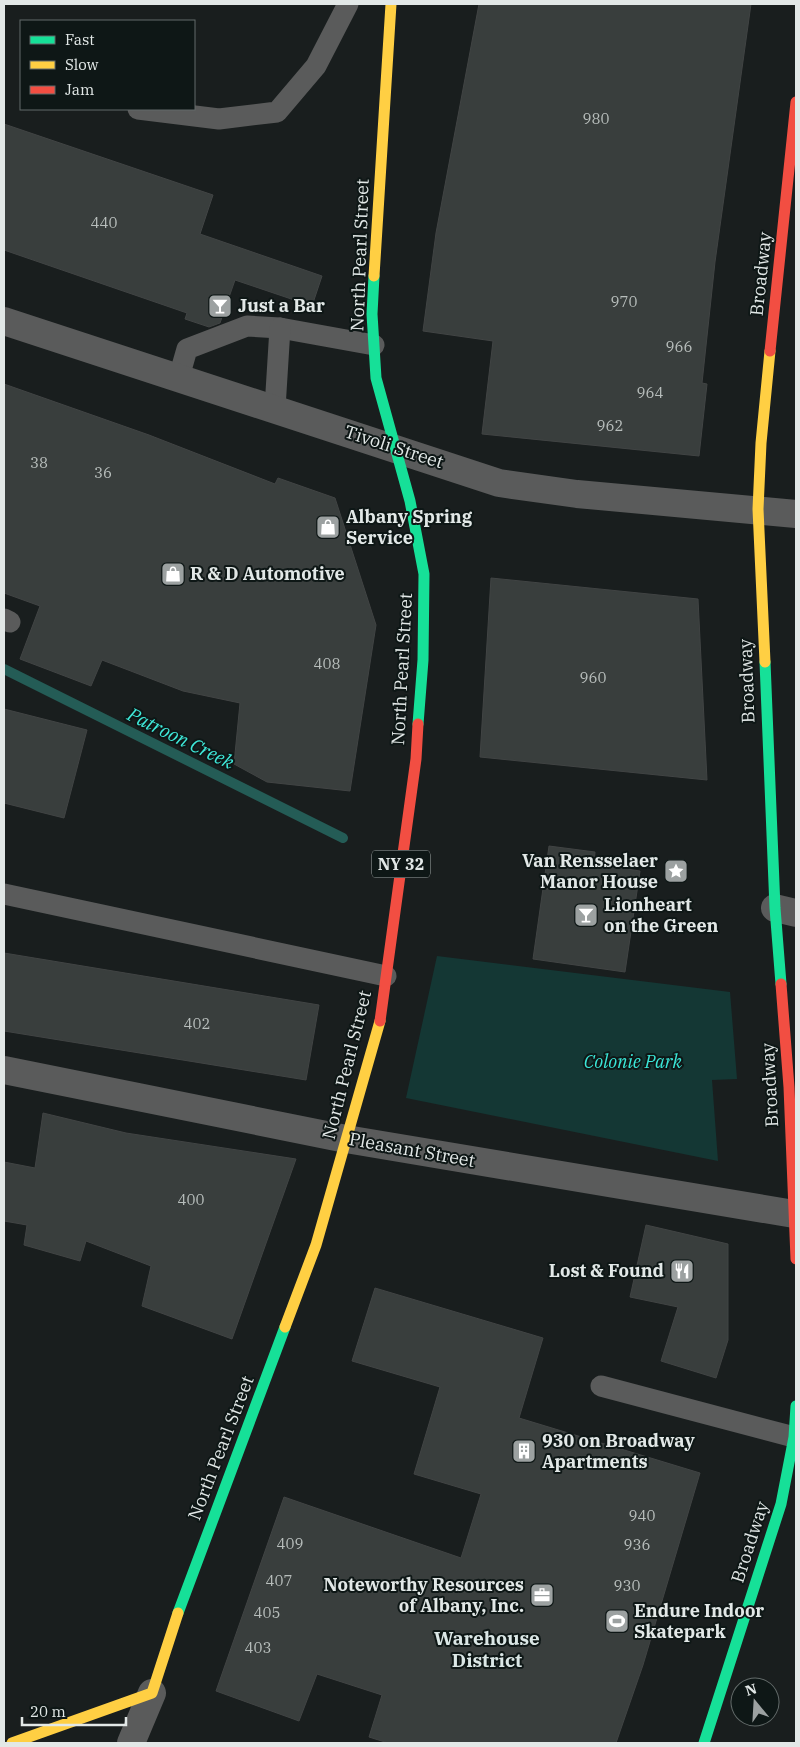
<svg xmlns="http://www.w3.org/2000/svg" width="800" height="1747" viewBox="0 0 800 1747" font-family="'IBM Plex Serif',serif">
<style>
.park{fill:#143734}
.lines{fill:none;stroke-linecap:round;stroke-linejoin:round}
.stream{stroke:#245c56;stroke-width:10}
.building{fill:#393e3d;stroke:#414444}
.lane{stroke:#5a5b5b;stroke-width:21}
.street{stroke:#5a5b5b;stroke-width:28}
.fast{stroke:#16e098;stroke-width:11}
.slow{stroke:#ffcf43;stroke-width:11}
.jam{stroke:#f24e42;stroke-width:11}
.labels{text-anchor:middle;stroke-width:4;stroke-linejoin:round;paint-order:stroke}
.number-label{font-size:15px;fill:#b8bebc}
.shield{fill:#0e1716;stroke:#a2a9a8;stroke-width:1}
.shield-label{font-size:16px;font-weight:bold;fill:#e2e8e7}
.street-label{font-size:18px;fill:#e2e8e7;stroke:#0e1716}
.poi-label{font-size:18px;font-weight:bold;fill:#e2e8e7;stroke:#0e1716;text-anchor:start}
.park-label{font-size:18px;font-style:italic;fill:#3ae6d7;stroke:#0e1716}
.water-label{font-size:19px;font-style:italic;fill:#3fe9da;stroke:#0e1716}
.neighbourhood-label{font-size:19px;font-weight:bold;fill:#dbe7e6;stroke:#0e1716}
</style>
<rect width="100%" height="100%" fill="#191e1e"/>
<!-- park -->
<path class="park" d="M 437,956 L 730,992 L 737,1079 L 712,1080 L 718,1161 L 406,1098 Z"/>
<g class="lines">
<!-- stream -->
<path class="stream" d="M 4,669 L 343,838"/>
</g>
<!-- building -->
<g class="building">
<path d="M 479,4 L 751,4 L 715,262 L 702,383 L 707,384 L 699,456 L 482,434 L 493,341 L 423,331 L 436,233 Z"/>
<path d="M 4,124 L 213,195 L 200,234 L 322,276 L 312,306 L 235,280 L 220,323 L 209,327 L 185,319 L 187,313 L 4,250 Z"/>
<path d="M 4,384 L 149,435 L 275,484 L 278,478 L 335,498 L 376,625 L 350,791 L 267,782 L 234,764 L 240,703 L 183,691 L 102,660 L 91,686 L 20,659 L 40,606 L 4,593 Z"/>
<path d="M 491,578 L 698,599 L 707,780 L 480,757 Z"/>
<path d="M 4,709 L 87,730 L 64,818 L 4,803 Z"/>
<path d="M 549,846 L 595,852 L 594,864 L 640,871 L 625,972 L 533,959 Z"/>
<path d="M 4,953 L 319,1005 L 306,1080 L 4,1031 Z"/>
<path d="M 43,1113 L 126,1133 L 296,1159 L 232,1339 L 142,1306 L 151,1266 L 86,1241 L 80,1261 L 24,1245 L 27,1225 L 4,1221 L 4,1162 L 35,1168 Z"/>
<path d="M 646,1225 L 728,1244 L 728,1340 L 716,1378 L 661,1361 L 678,1307 L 630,1297 Z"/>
<path d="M 375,1288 L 543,1338 L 519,1418 L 700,1473 L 643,1665 L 616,1743 L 388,1743 L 369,1737 L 382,1695 L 317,1674 L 299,1721 L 216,1691 L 284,1497 L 461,1558 L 481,1494 L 414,1474 L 440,1387 L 352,1361 Z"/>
</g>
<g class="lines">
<!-- lane -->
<g class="lane">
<path d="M 138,109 L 219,119 L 277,112 L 316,66 L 348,4"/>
<path d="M 179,377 L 187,349 L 247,326 L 280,328 L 374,345"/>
<path d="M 275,408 L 280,328"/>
<path d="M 4,619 L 10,622"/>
<path d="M 4,894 L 386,976"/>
<path d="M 601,1386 L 794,1437"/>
</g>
<!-- street -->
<g class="street">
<path d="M 4,321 L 499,483 L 577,494 L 796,514"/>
<path d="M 775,908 L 796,913"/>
<path d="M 4,1070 L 346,1139 L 794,1214"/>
<path d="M 131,1743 L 152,1693"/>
</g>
<!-- fast -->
<g class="fast">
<path d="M 374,276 L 372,314 L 376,378 L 410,501 L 424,574 L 423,660 L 418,724"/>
<path d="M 765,662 L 775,908 L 781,984"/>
<path d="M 178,1613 L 285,1327"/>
<path d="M 704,1743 L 781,1504 L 794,1437 L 796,1406"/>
</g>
<!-- slow -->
<g class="slow">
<path d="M 374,276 L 391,4"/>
<path d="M 765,662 L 758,509 L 761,443 L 770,351"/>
<path d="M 285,1327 L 316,1245 L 380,1021"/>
<path d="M 12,1743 L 152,1693 L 178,1613"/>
</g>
<!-- jam -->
<g class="jam">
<path d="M 770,351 L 796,102"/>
<path d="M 781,984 L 789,1087 L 796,1259"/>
<path d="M 380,1021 L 416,759 L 418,724"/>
</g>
</g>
<!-- icons -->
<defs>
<g id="bar-square" transform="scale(1.25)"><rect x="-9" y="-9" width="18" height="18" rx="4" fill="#9ca1a1" stroke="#0e1716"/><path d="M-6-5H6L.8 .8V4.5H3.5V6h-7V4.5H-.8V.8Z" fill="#fff"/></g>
<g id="shop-square" transform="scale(1.25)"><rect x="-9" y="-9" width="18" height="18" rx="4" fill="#9ca1a1" stroke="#0e1716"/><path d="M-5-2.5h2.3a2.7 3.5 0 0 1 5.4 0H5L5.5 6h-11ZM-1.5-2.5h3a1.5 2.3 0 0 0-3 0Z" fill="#fff"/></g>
<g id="sight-square" transform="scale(1.25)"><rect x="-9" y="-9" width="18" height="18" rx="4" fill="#9ca1a1" stroke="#0e1716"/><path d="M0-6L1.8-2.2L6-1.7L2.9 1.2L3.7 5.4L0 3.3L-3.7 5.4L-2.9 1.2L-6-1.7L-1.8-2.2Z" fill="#fff"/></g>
<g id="restaurant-square" transform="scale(1.25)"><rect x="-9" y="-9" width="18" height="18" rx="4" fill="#9ca1a1" stroke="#0e1716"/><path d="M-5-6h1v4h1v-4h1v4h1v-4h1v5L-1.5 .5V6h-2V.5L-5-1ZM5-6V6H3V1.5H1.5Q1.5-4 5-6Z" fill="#fff"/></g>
<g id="building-square" transform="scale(1.25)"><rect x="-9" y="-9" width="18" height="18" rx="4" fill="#9ca1a1" stroke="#0e1716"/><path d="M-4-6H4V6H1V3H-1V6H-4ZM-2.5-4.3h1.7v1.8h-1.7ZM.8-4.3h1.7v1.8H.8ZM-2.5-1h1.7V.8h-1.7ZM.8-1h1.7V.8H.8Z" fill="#fff"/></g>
<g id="office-square" transform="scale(1.25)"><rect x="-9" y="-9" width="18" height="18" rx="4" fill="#9ca1a1" stroke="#0e1716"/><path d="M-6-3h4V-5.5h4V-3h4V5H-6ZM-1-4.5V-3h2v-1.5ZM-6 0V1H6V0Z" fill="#fff"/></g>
<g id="stadium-square" transform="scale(1.25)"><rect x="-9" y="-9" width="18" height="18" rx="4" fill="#9ca1a1" stroke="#0e1716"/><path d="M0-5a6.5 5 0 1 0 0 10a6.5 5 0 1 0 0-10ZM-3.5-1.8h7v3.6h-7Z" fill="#fff"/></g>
</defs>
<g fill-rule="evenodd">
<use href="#bar-square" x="220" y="306"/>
<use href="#shop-square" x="328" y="527"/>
<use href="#shop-square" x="173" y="574"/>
<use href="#sight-square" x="676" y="871"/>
<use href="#bar-square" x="586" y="915"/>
<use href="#restaurant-square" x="682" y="1271"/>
<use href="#building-square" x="524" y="1451"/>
<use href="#office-square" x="542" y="1595"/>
<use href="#stadium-square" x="617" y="1621"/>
</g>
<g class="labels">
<!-- number labels -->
<g class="number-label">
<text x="596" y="124">980</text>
<text x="104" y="228">440</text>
<text x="624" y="307">970</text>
<text x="679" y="352">966</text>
<text x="650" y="398">964</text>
<text x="610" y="431">962</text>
<text x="39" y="468">38</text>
<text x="103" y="478">36</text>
<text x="327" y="669">408</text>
<text x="593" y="683">960</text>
<text x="197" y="1029">402</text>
<text x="191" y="1205">400</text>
<text x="642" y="1521">940</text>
<text x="290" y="1549">409</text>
<text x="637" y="1550">936</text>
<text x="279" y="1586">407</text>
<text x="627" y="1591">930</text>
<text x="267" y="1618">405</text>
<text x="258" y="1653">403</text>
</g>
<!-- shield labels -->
<rect class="shield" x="372" y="850.5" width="58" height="27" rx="4"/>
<g class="shield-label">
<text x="401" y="870">NY 32</text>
</g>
<!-- street labels -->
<g class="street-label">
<text transform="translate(360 255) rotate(-88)" y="6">North Pearl Street</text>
<text transform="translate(761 274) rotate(-84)" y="6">Broadway</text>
<text transform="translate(394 447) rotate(18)" y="6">Tivoli Street</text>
<text transform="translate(402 669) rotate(-87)" y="6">North Pearl Street</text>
<text transform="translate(747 681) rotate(-92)" y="6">Broadway</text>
<text transform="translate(347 1065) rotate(-76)" y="6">North Pearl Street</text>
<text transform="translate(770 1085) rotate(-93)" y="6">Broadway</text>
<text transform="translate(412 1150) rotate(10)" y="6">Pleasant Street</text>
<text transform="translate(221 1448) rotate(-69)" y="6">North Pearl Street</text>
<text transform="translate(750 1542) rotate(-72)" y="6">Broadway</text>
</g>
<!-- poi labels -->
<g class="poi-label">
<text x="238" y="312">Just a Bar</text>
<text x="346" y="523">Albany Spring<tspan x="346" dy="21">Service</tspan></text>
<text x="190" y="580">R &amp; D Automotive</text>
<text x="658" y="867" text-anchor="end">Van Rensselaer<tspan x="658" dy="21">Manor House</tspan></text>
<text x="604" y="911">Lionheart<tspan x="604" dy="21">on the Green</tspan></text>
<text x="664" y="1277" text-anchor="end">Lost &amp; Found</text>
<text x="542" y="1447">930 on Broadway<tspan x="542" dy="21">Apartments</tspan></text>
<text x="524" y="1591" text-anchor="end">Noteworthy Resources<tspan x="524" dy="21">of Albany, Inc.</tspan></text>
<text x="634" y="1617">Endure Indoor<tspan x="634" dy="21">Skatepark</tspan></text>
</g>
<!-- park labels -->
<g class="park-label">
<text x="633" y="1068">Colonie Park</text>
</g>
<!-- water labels -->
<g class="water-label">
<text transform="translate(181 738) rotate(26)" y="7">Patroon Creek</text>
</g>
<!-- neighbourhood labels -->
<g class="neighbourhood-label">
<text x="487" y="1645">Warehouse<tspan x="487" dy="22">District</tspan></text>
</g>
</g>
<!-- border -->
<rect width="800" height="1747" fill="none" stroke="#e2e8e7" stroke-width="10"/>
<!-- legend -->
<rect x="20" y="20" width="175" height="90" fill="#0e1716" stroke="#636b6a"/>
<rect x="30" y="36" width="25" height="8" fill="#16e098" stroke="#636b6a"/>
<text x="65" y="45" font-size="15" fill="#e2e8e7">Fast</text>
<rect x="30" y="61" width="25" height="8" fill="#ffcf43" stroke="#636b6a"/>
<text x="65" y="70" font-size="15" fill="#e2e8e7">Slow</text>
<rect x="30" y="86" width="25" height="8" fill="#f24e42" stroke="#636b6a"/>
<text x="65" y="95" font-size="15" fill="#e2e8e7">Jam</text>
<!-- north arrow -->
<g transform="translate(755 1702) rotate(342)"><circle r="24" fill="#0e1716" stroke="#636b6a"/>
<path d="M0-4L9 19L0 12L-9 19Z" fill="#9ca1a1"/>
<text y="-8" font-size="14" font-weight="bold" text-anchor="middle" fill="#e2e8e7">N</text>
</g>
<!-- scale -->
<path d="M22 1717v8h104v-8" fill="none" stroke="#e2e8e7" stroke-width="2.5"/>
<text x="30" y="1717" font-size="15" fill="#e2e8e7" stroke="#0e1716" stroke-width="4" paint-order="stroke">20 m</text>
</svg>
